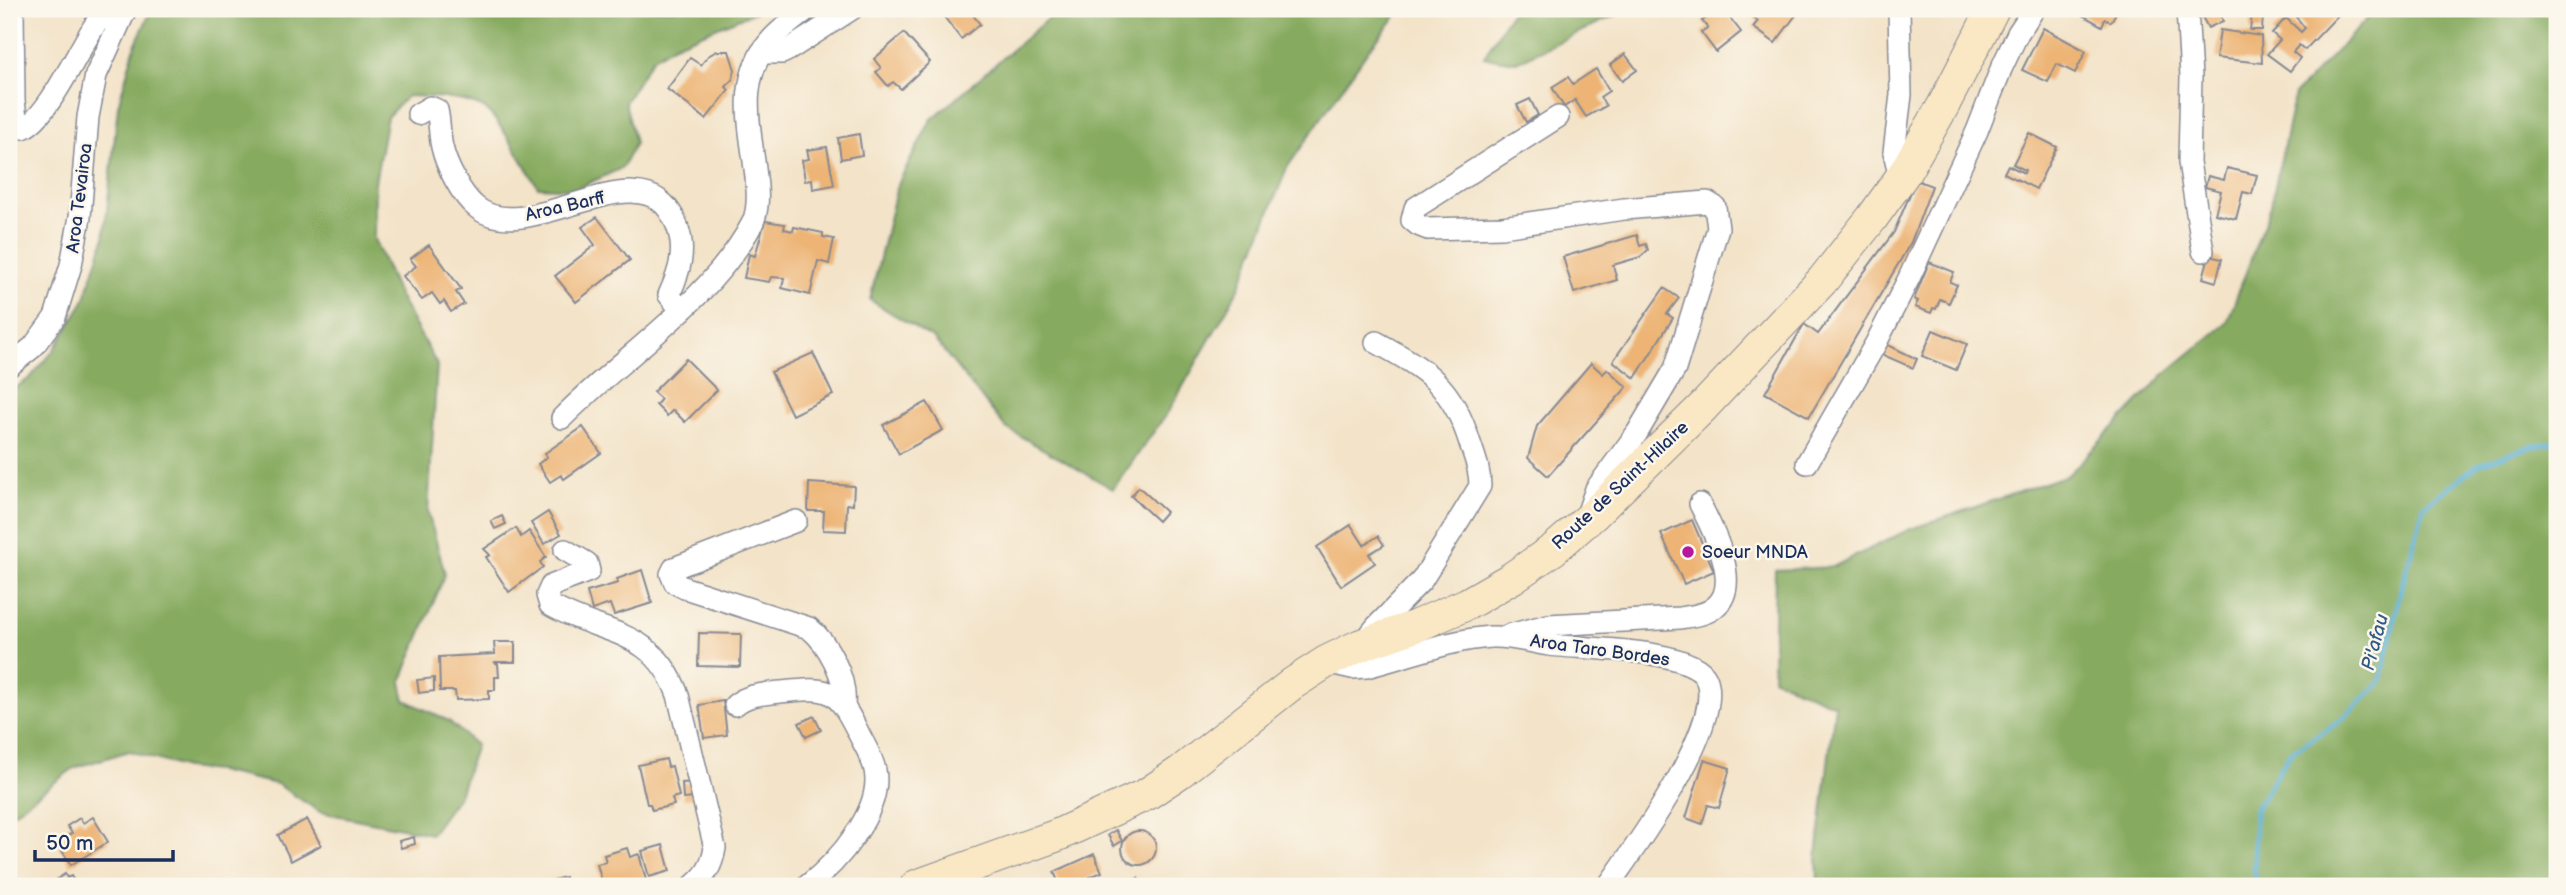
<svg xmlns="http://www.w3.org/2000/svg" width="2566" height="895" viewBox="0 0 2566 895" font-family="'Balsamiq Sans',sans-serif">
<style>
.forest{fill:#86aa5e;stroke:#506c5e;stroke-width:2}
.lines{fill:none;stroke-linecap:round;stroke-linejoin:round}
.stream{stroke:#56add3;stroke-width:5}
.building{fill:#edb474}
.street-casing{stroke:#878993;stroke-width:24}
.secondary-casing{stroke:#878993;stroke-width:34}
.street{stroke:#fff;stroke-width:21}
.secondary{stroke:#fae7c3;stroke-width:32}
.poi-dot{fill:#b5179e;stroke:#fbf7ec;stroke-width:2.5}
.labels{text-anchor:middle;stroke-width:5;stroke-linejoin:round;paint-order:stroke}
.street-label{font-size:18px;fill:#1b2f5e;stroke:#fbf7ec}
.poi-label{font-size:18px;fill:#1b2f5e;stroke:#fbf7ec;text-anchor:start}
.water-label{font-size:19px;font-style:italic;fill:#305b87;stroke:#fbf7ec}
</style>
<rect width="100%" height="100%" fill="#fbf7ec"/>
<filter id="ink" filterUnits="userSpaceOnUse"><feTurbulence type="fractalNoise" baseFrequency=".0143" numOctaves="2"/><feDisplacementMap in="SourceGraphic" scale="14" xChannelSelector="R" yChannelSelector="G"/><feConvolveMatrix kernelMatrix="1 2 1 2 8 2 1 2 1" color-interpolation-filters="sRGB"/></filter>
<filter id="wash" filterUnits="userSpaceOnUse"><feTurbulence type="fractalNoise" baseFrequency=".00686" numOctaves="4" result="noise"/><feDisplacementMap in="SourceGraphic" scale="28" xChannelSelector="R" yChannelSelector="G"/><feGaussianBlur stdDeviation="1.57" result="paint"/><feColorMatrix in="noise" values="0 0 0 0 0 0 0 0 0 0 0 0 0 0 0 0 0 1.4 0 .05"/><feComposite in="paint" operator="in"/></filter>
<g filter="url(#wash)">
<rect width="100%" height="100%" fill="#f3e3c8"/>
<!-- forest -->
<g class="forest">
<path d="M 152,9 L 762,9 L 674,45 L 652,59 L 625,102 L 635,143 L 622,168 L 576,189 L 538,187 C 528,171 497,114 482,107 C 459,97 432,97 407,96 L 387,117 L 375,182 L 374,239 L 398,294 L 437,365 L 428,512 L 445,574 L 401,682 L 405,700 L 449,721 L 476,745 L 459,795 L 431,834 L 320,812 L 277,784 L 217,771 L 185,768 L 129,751 L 74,768 L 9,816 L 9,392 L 30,378 L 54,350 L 84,301 L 104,239 L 118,106 L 135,45 Z"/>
<path d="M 1059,9 L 1402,9 L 1369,49 L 1287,168 L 1239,288 L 1170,409 L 1113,489 L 1006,428 L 934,339 L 870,300 L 897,186 L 931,120 Z"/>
<path d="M 1513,9 L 1624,9 L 1618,14 L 1516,62 L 1484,57 Z"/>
<path d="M 2365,9 L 2557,9 L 2557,886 L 1818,886 L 1817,856 L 1835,705 L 1773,678 L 1775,570 L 1833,567 L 1908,530 L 2068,475 L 2165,374 L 2227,323 L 2271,205 L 2295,94 L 2370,16 Z"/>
</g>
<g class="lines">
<!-- stream -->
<path class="stream" d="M 2258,886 L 2254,870 L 2255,810 L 2290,753 L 2339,722 L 2381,682 L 2398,601 L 2424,506 L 2479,464 L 2529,447 L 2557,442"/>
</g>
<g id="blocks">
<!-- building -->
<g class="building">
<path d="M 949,9 L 968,9 L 980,24 L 961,39 L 942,14 Z"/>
<path d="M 1719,9 L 1723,9 L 1741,32 L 1716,52 L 1701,32 L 1708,28 L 1702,21 Z"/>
<path d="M 1756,9 L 1788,9 L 1796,15 L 1775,43 L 1753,27 L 1758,21 L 1751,15 Z"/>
<path d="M 2086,9 L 2118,9 L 2111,22 L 2105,19 L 2102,26 L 2082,15 Z"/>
<path d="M 2198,9 L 2218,9 L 2223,21 L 2208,28 Z"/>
<path d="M 2304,9 L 2343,10 L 2305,50 L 2299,45 L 2293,52 L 2300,58 L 2290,71 L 2267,54 L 2280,40 L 2272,33 L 2286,18 L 2301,32 L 2305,28 L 2296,17 Z"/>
<path d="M 2252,15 L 2263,15 L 2262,30 L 2250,30 Z"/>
<path d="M 2043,28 L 2086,51 L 2075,73 L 2057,64 L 2048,82 L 2022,70 Z"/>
<path d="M 2220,30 L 2261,36 L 2262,63 L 2216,58 Z"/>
<path d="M 904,33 L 930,62 L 901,89 L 893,82 L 888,86 L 876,72 L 881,68 L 874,59 Z"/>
<path d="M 717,51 L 729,51 L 735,70 L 732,80 L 726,87 L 729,90 L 706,119 L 667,89 L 690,58 L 701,65 L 708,56 Z"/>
<path d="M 1625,54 L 1637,70 L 1622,81 L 1610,65 Z"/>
<path d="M 1596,69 L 1609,91 L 1600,97 L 1606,106 L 1586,117 L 1575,100 L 1564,107 L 1552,87 L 1568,77 L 1573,84 Z"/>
<path d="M 1530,99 L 1538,115 L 1526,122 L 1517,105 Z"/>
<path d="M 2029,133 L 2057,147 L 2036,189 L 2004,173 L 2008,165 L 2024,173 L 2025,170 L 2013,164 Z"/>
<path d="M 859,134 L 862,155 L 841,159 L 838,138 Z"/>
<path d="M 827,147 L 834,185 L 813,189 L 812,179 L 805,181 L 802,160 L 809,159 L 807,150 Z"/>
<path d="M 2227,168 L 2257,175 L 2252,194 L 2243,192 L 2236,219 L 2215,214 L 2221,191 L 2205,187 L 2208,176 L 2224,180 Z"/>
<path d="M 1916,180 L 1932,186 L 1911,242 L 1809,417 L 1765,393 L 1804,324 L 1818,334 L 1894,232 Z"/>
<path d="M 597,217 L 630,260 L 576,302 L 555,276 L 595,245 L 582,227 Z"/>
<path d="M 765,221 L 785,224 L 784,229 L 793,231 L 794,227 L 823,233 L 823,237 L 834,239 L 829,264 L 818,261 L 810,295 L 782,288 L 784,278 L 771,277 L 769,282 L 744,278 L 749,254 L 755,256 Z"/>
<path d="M 1637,235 L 1640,246 L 1646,244 L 1648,250 L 1640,257 L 1613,265 L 1617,280 L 1574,293 L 1563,257 Z"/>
<path d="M 429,245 L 461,289 L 456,292 L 464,304 L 451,312 L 444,301 L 440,304 L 432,293 L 422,300 L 403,276 L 416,266 L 410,259 Z"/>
<path d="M 2209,256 L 2222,259 L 2216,282 L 2203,278 Z"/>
<path d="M 1929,262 L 1954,272 L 1950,282 L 1957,285 L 1949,303 L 1940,299 L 1936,309 L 1933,308 L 1931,313 L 1915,307 L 1918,301 L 1914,299 Z"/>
<path d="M 1664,288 L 1679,298 L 1667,314 L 1673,318 L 1635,378 L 1613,361 Z"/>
<path d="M 1933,330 L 1967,344 L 1956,370 L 1922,356 Z"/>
<path d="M 1886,344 L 1917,359 L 1913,368 L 1881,354 Z"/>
<path d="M 813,353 L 833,395 L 792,415 L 771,372 Z"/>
<path d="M 686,359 L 717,390 L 685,422 L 673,410 L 667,416 L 656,405 L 661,399 L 653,392 Z"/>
<path d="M 1591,363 L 1603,374 L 1607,369 L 1627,387 L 1548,476 L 1528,458 L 1537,426 Z"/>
<path d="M 927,402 L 943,430 L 899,454 L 883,425 Z"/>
<path d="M 583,427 L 601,453 L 564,479 L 561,475 L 550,482 L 538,464 L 547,457 L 545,453 Z"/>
<path d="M 809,483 L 854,486 L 853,505 L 847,504 L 846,531 L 823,530 L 824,511 L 808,511 Z"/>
<path d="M 1139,487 L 1166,512 L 1158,521 L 1131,496 Z"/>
<path d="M 548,512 L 561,534 L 544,544 L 531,523 Z"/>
<path d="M 502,516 L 506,524 L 495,529 L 491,521 Z"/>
<path d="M 1692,520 L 1714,571 L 1684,584 L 1661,534 Z"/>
<path d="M 1351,525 L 1364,545 L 1378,536 L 1384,545 L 1369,554 L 1375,563 L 1341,586 L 1317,547 Z"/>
<path d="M 516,528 L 521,537 L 529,531 L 546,557 L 540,562 L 543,567 L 509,592 L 486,557 L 490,555 L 484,549 Z"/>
<path d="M 642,570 L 652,603 L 614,615 L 610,604 L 592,610 L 587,592 L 618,583 L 617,579 Z"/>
<path d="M 699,633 L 741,634 L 740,667 L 698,666 Z"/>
<path d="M 494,642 L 515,642 L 515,662 L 494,662 L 498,664 L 499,677 L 495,677 L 495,690 L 489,690 L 489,699 L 456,700 L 455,691 L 440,691 L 439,657 L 495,654 Z"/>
<path d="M 434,678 L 434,691 L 419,693 L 417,680 Z"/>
<path d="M 723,701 L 727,735 L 704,738 L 699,705 Z"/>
<path d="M 814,716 L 821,730 L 806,737 L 799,723 Z"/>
<path d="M 666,759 L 668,767 L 672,766 L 679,796 L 672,798 L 674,805 L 652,810 L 650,804 L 647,804 L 638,765 Z"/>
<path d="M 1704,760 L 1730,768 L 1719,808 L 1708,805 L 1702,824 L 1686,818 Z"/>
<path d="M 693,782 L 695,798 L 683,799 L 682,783 Z"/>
<path d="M 93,817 L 108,842 L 71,865 L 57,843 L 72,833 L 67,826 L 80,818 L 83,823 Z"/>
<path d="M 307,819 L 321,845 L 291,861 L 278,835 Z"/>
<path d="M 1116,830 L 1122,841 L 1114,846 L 1108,835 Z"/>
<circle cx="1139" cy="848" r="17"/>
<path d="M 414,837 L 415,844 L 401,848 L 399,841 Z"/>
<path d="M 663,845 L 670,871 L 649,877 L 642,851 Z"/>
<path d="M 627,848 L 630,857 L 639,854 L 647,884 L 639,886 L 603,886 L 597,864 L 606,862 L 604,855 Z"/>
<path d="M 1094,854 L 1102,872 L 1069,886 L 1060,886 L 1054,872 Z"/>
<path d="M 9,863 L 20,886 L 9,886 Z"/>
<path d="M 65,874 L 67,878 L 71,876 L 77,886 L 53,886 L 51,883 Z"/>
<path d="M 565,877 L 568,886 L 535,886 L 535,885 Z"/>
<path d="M 1138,878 L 1142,886 L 1128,886 L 1127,883 Z"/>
</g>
</g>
</g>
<g filter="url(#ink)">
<use href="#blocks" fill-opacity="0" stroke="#878993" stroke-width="2"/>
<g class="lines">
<!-- street casing -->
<g class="street-casing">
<g id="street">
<path d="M 13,9 L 14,100 L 16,119 L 23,128 C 49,117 79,47 97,22 L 110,14 L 122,15 L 123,9"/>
<path d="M 1899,9 L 1901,95 L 1894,152 L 1900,178"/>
<path d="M 2187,9 L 2191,77 L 2189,162 L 2203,251"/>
<path d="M 761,53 L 782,53 L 790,49 L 852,9"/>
<path d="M 418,114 L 430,107 L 437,110 C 440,122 439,134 442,147 C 446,165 461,195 476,207 C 529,251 643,142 676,223 C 687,249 680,271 669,295 L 681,310"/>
<path d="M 1558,117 L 1415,208 L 1412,220 L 1418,225 L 1428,229 L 1502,227 L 1624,209 L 1707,202 L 1715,207 L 1718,228 L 1675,369 L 1637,433 L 1596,489 L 1586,518"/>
<path d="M 9,366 L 33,347 L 55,317 L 71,265 L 80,217 L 88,117 L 96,75 L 126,9"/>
<path d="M 562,418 C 622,356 711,301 752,224 C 759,210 758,193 756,177 C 751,130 735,80 771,40 C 781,28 796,19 807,9"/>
<path d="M 1807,463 L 1876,343 L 1909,278 L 1977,131 L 2001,69 L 2018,33 L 2034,9"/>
<path d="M 796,521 L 674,568 L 671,574 L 675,583 L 685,588 L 809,628 C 828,643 847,679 844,704"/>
<path d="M 565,550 L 587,563 L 589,571 L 551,586 L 547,595 L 550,605 C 603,636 653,627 678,695 L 715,848 C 712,866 706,875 693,886"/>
<path d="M 1509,635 L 1548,625 L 1680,618 C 1692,616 1707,615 1716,606 C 1742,584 1712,528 1700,504"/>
<path d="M 1363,643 L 1376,627 L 1422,580 L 1480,486 C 1480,470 1475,458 1470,443 C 1452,385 1427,370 1376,342"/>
<path d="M 1326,662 L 1352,668 L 1366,667 C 1407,657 1448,640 1491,637 C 1511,636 1529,642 1549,645 C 1580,649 1693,648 1706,678 C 1726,724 1635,847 1608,886"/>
<path d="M 735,705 C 748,694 764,694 781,692 C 828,687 835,686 857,730 C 863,743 872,756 875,770 C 883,811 837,863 807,886"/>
</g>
</g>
<!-- secondary casing -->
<g class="secondary-casing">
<path id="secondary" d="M 916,886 L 1058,835 L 1147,794 L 1180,772 L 1292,684 L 1326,662 L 1361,645 L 1416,626 L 1467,604 L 1512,578 L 1554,549 L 1592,516 L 1702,408 L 1822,281 L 1872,218 L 1905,172 L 1943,106 L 1993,9"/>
</g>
<!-- street -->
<use href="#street" class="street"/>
<!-- secondary -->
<use href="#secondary" class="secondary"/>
</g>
</g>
<!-- markers -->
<circle class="poi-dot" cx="1688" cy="552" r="7"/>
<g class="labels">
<!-- street labels -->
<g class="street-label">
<text transform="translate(79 198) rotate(-83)" y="6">Aroa Tevairoa</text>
<text transform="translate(565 206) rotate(-13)" y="6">Aroa Barff</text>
<text transform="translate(1620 485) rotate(-43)" y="6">Route de Saint-Hilaire</text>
<text transform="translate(1600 650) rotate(8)" y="6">Aroa Taro Bordes</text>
</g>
<!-- poi labels -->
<g class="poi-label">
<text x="1702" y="558">Soeur MNDA</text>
</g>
<!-- water labels -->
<g class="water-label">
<text transform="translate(2374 642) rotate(-75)" y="7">Pi'afau</text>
</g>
</g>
<!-- margin -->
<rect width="2566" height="895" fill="none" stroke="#fbf7ec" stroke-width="35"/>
<!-- scale -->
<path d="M35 850v10h138v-10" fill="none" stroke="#1b2f5e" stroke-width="3.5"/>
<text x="46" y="850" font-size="21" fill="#1b2f5e" stroke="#fbf7ec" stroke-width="5" paint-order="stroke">50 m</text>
</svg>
